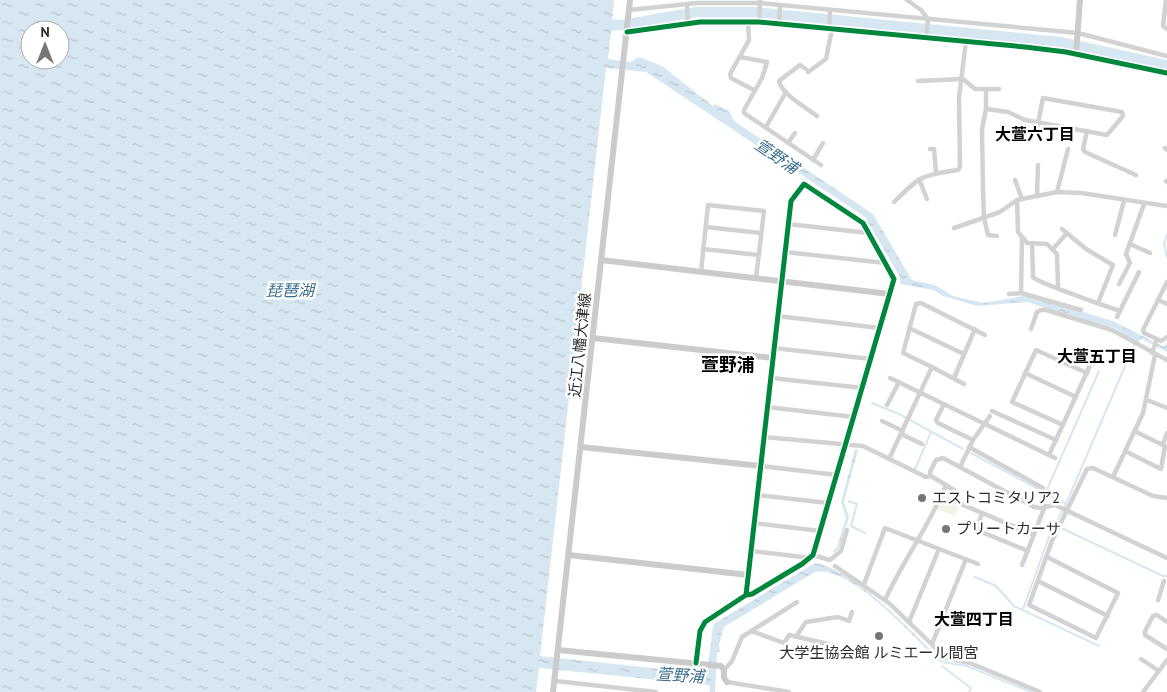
<svg xmlns="http://www.w3.org/2000/svg" width="1167" height="692" viewBox="0 0 1167 692" font-family="'PT Sans','Noto Sans JP',sans-serif">
<style>
.green{fill:#f0f4eb}
.water{fill:url(#water-ripples);fill-rule:evenodd}
.lines{fill:none;stroke-linecap:round;stroke-linejoin:round}
.stream{stroke:#d7e7f1;stroke-width:2}
.river{stroke:#d7e7f1;stroke-width:10}
.street{stroke:#d2d2d2;stroke-width:4.5}
.secondary{stroke:#cbcbcb;stroke-width:6}
.cycleway-casing{stroke:#fff;stroke-width:8}
.cycleway{stroke:#00873e;stroke-width:5}
.poi-dot{fill:#767676;stroke:#fff;stroke-width:2}
.labels{text-anchor:middle;stroke-width:5;stroke-linejoin:round;paint-order:stroke}
.street-label{font-size:15px;fill:#2d2d2d;stroke:#fff}
.poi-label{font-size:15px;fill:#2d2d2d;stroke:#fff;text-anchor:start}
.neighbourhood-label{font-size:16px;font-weight:bold;fill:#000;stroke:#fff}
.water-label{font-size:16px;font-style:italic;fill:#3b6f8e;stroke:#fff}
.quarter-label{font-size:18px;font-weight:bold;fill:#000;stroke:#fff}
</style>
<defs>
<pattern id="water-ripples" width="26" height="14" patternUnits="userSpaceOnUse" patternTransform="scale(1.25)"><rect width="26" height="14" fill="#d7e7f1"/><path d="M2 4q2-2 4 0t4 0M15 11q2-2 4 0t4 0" fill="none" stroke="#b9c6cf"/></pattern>
</defs>
<rect width="100%" height="100%" fill="#fff"/>
<!-- green -->
<path class="green" d="M 947,488 L 951,492 L 949,502 L 959,507 L 955,516 L 938,510 Z"/>
<!-- water -->
<g class="water">
<path d="M 0,0 L 614,0 L 612,22 L 622,20 L 620,30 L 611,31 L 608,59 L 631,62 L 639,57 L 662,66 L 713,106 L 715,104 L 729,111 L 734,121 L 873,214 L 912,280 L 935,285 L 953,296 L 983,303 L 1023,296 L 1037,298 L 1113,321 L 1164,347 L 1167,343 L 1167,352 L 1142,339 L 1137,343 L 1115,328 L 1061,314 L 1028,302 L 977,306 L 943,296 L 933,290 L 900,284 L 900,277 L 865,217 L 646,72 L 606,68 L 540,656 L 707,674 L 713,626 L 715,623 L 815,563 C 854,569 911,631 940,659 L 938,661 C 914,637 850,564 815,572 L 724,627 L 719,644 L 720,651 L 717,653 L 715,692 L 710,692 L 709,685 L 539,668 L 536,692 L 0,692 ZM 30,30 L 60,30 L 60,60 L 30,60 Z"/>
<path d="M 855,449 L 858,450 L 844,502 L 849,517 L 839,549 L 834,553 L 833,551 L 837,547 L 846,518 L 841,502 Z"/>
</g>
<g class="lines">
<!-- stream -->
<g class="stream">
<path d="M 1167,234 L 1164,244 L 1167,257"/>
<path d="M 872,403 L 899,414 L 963,449"/>
<path d="M 971,453 L 1066,504 L 1049,537 L 1023,609"/>
<path d="M 915,469 L 931,432"/>
<path d="M 1045,494 L 1099,371"/>
<path d="M 848,501 L 857,504 L 851,526 L 865,533"/>
<path d="M 1066,504 L 1135,343"/>
<path d="M 1055,525 L 1163,576 L 1167,576"/>
<path d="M 975,577 L 996,586 L 1014,606 L 1099,646"/>
<path d="M 938,659 L 942,662 L 967,666 L 1031,692"/>
<path d="M 942,666 L 971,688 L 969,692"/>
</g>
<!-- river -->
<path class="river" d="M 608,24 L 621,25 L 696,12 L 755,12 L 1061,42 L 1167,65"/>
<!-- street -->
<g class="street">
<path d="M 907,0 L 921,10 L 928,19 L 926,37"/>
<path d="M 1166,0 L 1163,26 L 1167,29"/>
<path d="M 687,4 L 688,23"/>
<path d="M 629,10 L 697,3 L 760,3 L 1078,33 L 1167,56"/>
<path d="M 748,22 L 749,40 L 730,74 L 731,78 L 754,90"/>
<path d="M 759,22 L 760,1"/>
<path d="M 779,24 L 780,6"/>
<path d="M 829,29 L 830,10"/>
<path d="M 740,57 L 767,62 L 762,78 L 744,110 L 744,113 L 821,165"/>
<path d="M 806,69 L 800,65 L 779,81 C 782,95 806,107 817,116"/>
<path d="M 808,72 L 826,59 L 832,29"/>
<path d="M 918,81 L 963,79 L 975,89 L 999,89"/>
<path d="M 986,89 L 986,109 L 982,129 L 983,189 L 984,218 L 988,235 L 997,236"/>
<path d="M 986,109 L 1008,112 L 1025,120 L 1107,135 L 1123,116 L 1122,112 L 1043,98 L 1036,134"/>
<path d="M 766,127 L 786,92"/>
<path d="M 1087,131 L 1083,149 L 1085,152 L 1136,175"/>
<path d="M 788,143 L 795,133"/>
<path d="M 1165,148 L 1167,150"/>
<path d="M 930,149 L 934,149 L 936,173"/>
<path d="M 813,160 L 823,143"/>
<path d="M 919,179 L 927,199"/>
<path d="M 1015,180 L 1022,199"/>
<path d="M 1166,181 L 1167,182"/>
<path d="M 1057,192 L 1068,149"/>
<path d="M 1037,195 L 1038,165"/>
<path d="M 1017,200 L 1018,232 L 1027,243 L 1047,244 L 1057,254 L 1058,287"/>
<path d="M 894,202 C 920,176 922,175 958,170 L 960,167 L 959,98 L 966,41"/>
<path d="M 788,224 L 868,233"/>
<path d="M 706,227 L 761,233"/>
<path d="M 954,228 L 1000,212 L 1017,200 L 1057,192 L 1081,193 L 1167,206"/>
<path d="M 1062,229 L 1086,249 L 1113,265 L 1098,303"/>
<path d="M 1115,235 L 1124,201"/>
<path d="M 1022,237 L 1021,293 L 1081,310"/>
<path d="M 1032,243 L 1033,277 C 1036,282 1108,307 1120,311"/>
<path d="M 1130,244 L 1150,253"/>
<path d="M 703,249 L 759,255"/>
<path d="M 1053,249 L 1067,233"/>
<path d="M 785,252 L 886,263"/>
<path d="M 701,272 L 708,205 L 764,211 L 756,278"/>
<path d="M 1167,282 L 1143,330 L 1144,333 L 1161,341 L 1167,337"/>
<path d="M 1119,284 L 1130,263 L 1126,254 L 1144,204"/>
<path d="M 1009,294 L 1021,293"/>
<path d="M 1158,300 L 1167,304"/>
<path d="M 777,316 L 880,328"/>
<path d="M 1117,317 L 1139,272"/>
<path d="M 909,328 L 964,354"/>
<path d="M 1031,329 L 1037,312 L 1041,310 L 1046,310 L 1112,330 L 1167,360"/>
<path d="M 774,348 L 871,359"/>
<path d="M 1152,353 L 1157,339"/>
<path d="M 932,367 L 964,384"/>
<path d="M 1025,373 L 1076,397"/>
<path d="M 771,378 L 863,388"/>
<path d="M 890,378 L 1055,458"/>
<path d="M 954,378 L 975,329"/>
<path d="M 1147,400 L 1167,408"/>
<path d="M 944,404 L 936,420 L 938,423 L 973,440"/>
<path d="M 887,405 L 899,382"/>
<path d="M 767,407 L 854,417"/>
<path d="M 992,411 L 1056,440"/>
<path d="M 882,421 L 903,431"/>
<path d="M 1063,425 L 1012,402 L 1036,350 L 1087,373"/>
<path d="M 901,434 L 922,444"/>
<path d="M 764,437 L 863,446 L 926,477 L 931,476"/>
<path d="M 1163,444 L 1167,433"/>
<path d="M 969,447 L 1043,488"/>
<path d="M 1125,451 L 1161,469 L 1165,446 L 1134,431"/>
<path d="M 1049,455 L 1092,361"/>
<path d="M 889,459 L 932,367 L 903,353 L 916,304 L 921,303 L 985,335"/>
<path d="M 761,466 L 837,475"/>
<path d="M 960,467 L 973,440 L 990,416"/>
<path d="M 1113,477 L 1143,413 L 1155,355"/>
<path d="M 758,495 L 828,503"/>
<path d="M 982,514 L 978,524 L 979,531 L 1028,551"/>
<path d="M 754,523 L 820,531"/>
<path d="M 1034,535 L 954,501 L 954,490 L 931,476 L 930,472 L 936,460 L 943,458 L 1034,507 L 1041,508 L 1055,505 L 1167,558"/>
<path d="M 751,551 L 811,558"/>
<path d="M 813,555 L 830,560 L 841,551 L 847,530"/>
<path d="M 1047,557 L 1118,593 L 1096,638 L 1029,605 L 1052,541 L 1087,469 L 1093,468 L 1153,496 L 1167,498"/>
<path d="M 1022,565 L 1045,506"/>
<path d="M 835,566 L 889,603 L 946,658 L 970,663 L 1040,692"/>
<path d="M 1038,581 L 1108,616"/>
<path d="M 864,584 L 885,528 L 978,564"/>
<path d="M 746,595 L 752,594 L 802,564 L 813,555 L 894,279 L 863,223 L 804,184 L 791,201 L 781,281"/>
<path d="M 885,600 C 903,560 930,525 946,485"/>
<path d="M 1158,600 L 1164,581"/>
<path d="M 909,622 L 939,549"/>
<path d="M 1167,622 L 1157,615 L 1153,616 L 1145,631 L 1145,635 L 1167,649"/>
<path d="M 751,631 L 784,643 L 789,635 L 828,644"/>
<path d="M 797,635 L 806,622 L 838,617 L 849,621 L 852,612"/>
<path d="M 932,644 L 966,559"/>
<path d="M 1141,659 L 1159,671"/>
<path d="M 696,663 C 701,615 706,621 745,597 L 749,575"/>
<path d="M 724,670 L 732,661 L 742,637 L 797,602"/>
<path d="M 555,681 L 656,692"/>
<path d="M 727,682 L 789,692"/>
<path d="M 1143,692 L 1167,660"/>
</g>
<!-- secondary -->
<g class="secondary">
<path d="M 627,32 L 700,22 L 759,22 L 1025,47 L 1066,52 L 1167,73"/>
<path d="M 1076,54 L 1080,0"/>
<path d="M 601,260 L 890,294"/>
<path d="M 593,338 L 773,358"/>
<path d="M 581,447 L 761,466"/>
<path d="M 569,555 L 749,575 L 781,281"/>
<path d="M 558,650 L 721,666 L 724,670 L 724,678 L 727,682"/>
<path d="M 553,692 L 630,0"/>
</g>
<!-- cycleway casing -->
<g class="cycleway-casing">
<g id="cycleway">
<path d="M 627,32 L 700,22 L 759,22 L 1025,47 L 1066,52 L 1167,73"/>
<path d="M 696,663 L 700,631 L 705,622 L 746,595 L 791,201 L 804,184 L 863,223 L 894,279 L 813,555 L 802,564 L 752,594 L 746,595"/>
</g>
</g>
<!-- cycleway -->
<use href="#cycleway" class="cycleway"/>
</g>
<!-- markers -->
<g class="poi-dot">
<circle cx="922" cy="498" r="5"/>
<circle cx="946" cy="529" r="5"/>
<circle cx="879" cy="636" r="5"/>
</g>
<g class="labels">
<!-- street labels -->
<g class="street-label">
<text transform="translate(580 345) rotate(-84)" y="5">近江八幡大津線</text>
</g>
<!-- poi labels -->
<g class="poi-label">
<text x="932" y="503">エストコミタリア2</text>
<text x="956" y="534">プリートカーサ</text>
<text x="879" y="658" text-anchor="middle">大学生協会館 ルミエール間宮</text>
</g>
<!-- neighbourhood labels -->
<g class="neighbourhood-label">
<text x="1035" y="140">大萱六丁目</text>
<text x="1097" y="362">大萱五丁目</text>
<text x="974" y="625">大萱四丁目</text>
</g>
<!-- water labels -->
<g class="water-label">
<text transform="translate(777 156) rotate(34)" y="6">萱野浦</text>
<text x="290" y="296">琵琶湖</text>
<text transform="translate(680 675) rotate(3)" y="6">萱野浦</text>
</g>
<!-- quarter labels -->
<g class="quarter-label">
<text x="728" y="371">萱野浦</text>
</g>
</g>
<!-- north arrow -->
<g transform="translate(45 45)"><circle r="24" fill="#ffffff" stroke="#ababab"/>
<path d="M0-4L9 19L0 12L-9 19Z" fill="#767676"/>
<text y="-8" font-size="14" font-weight="bold" text-anchor="middle" fill="#2d2d2d">N</text>
</g>
</svg>
